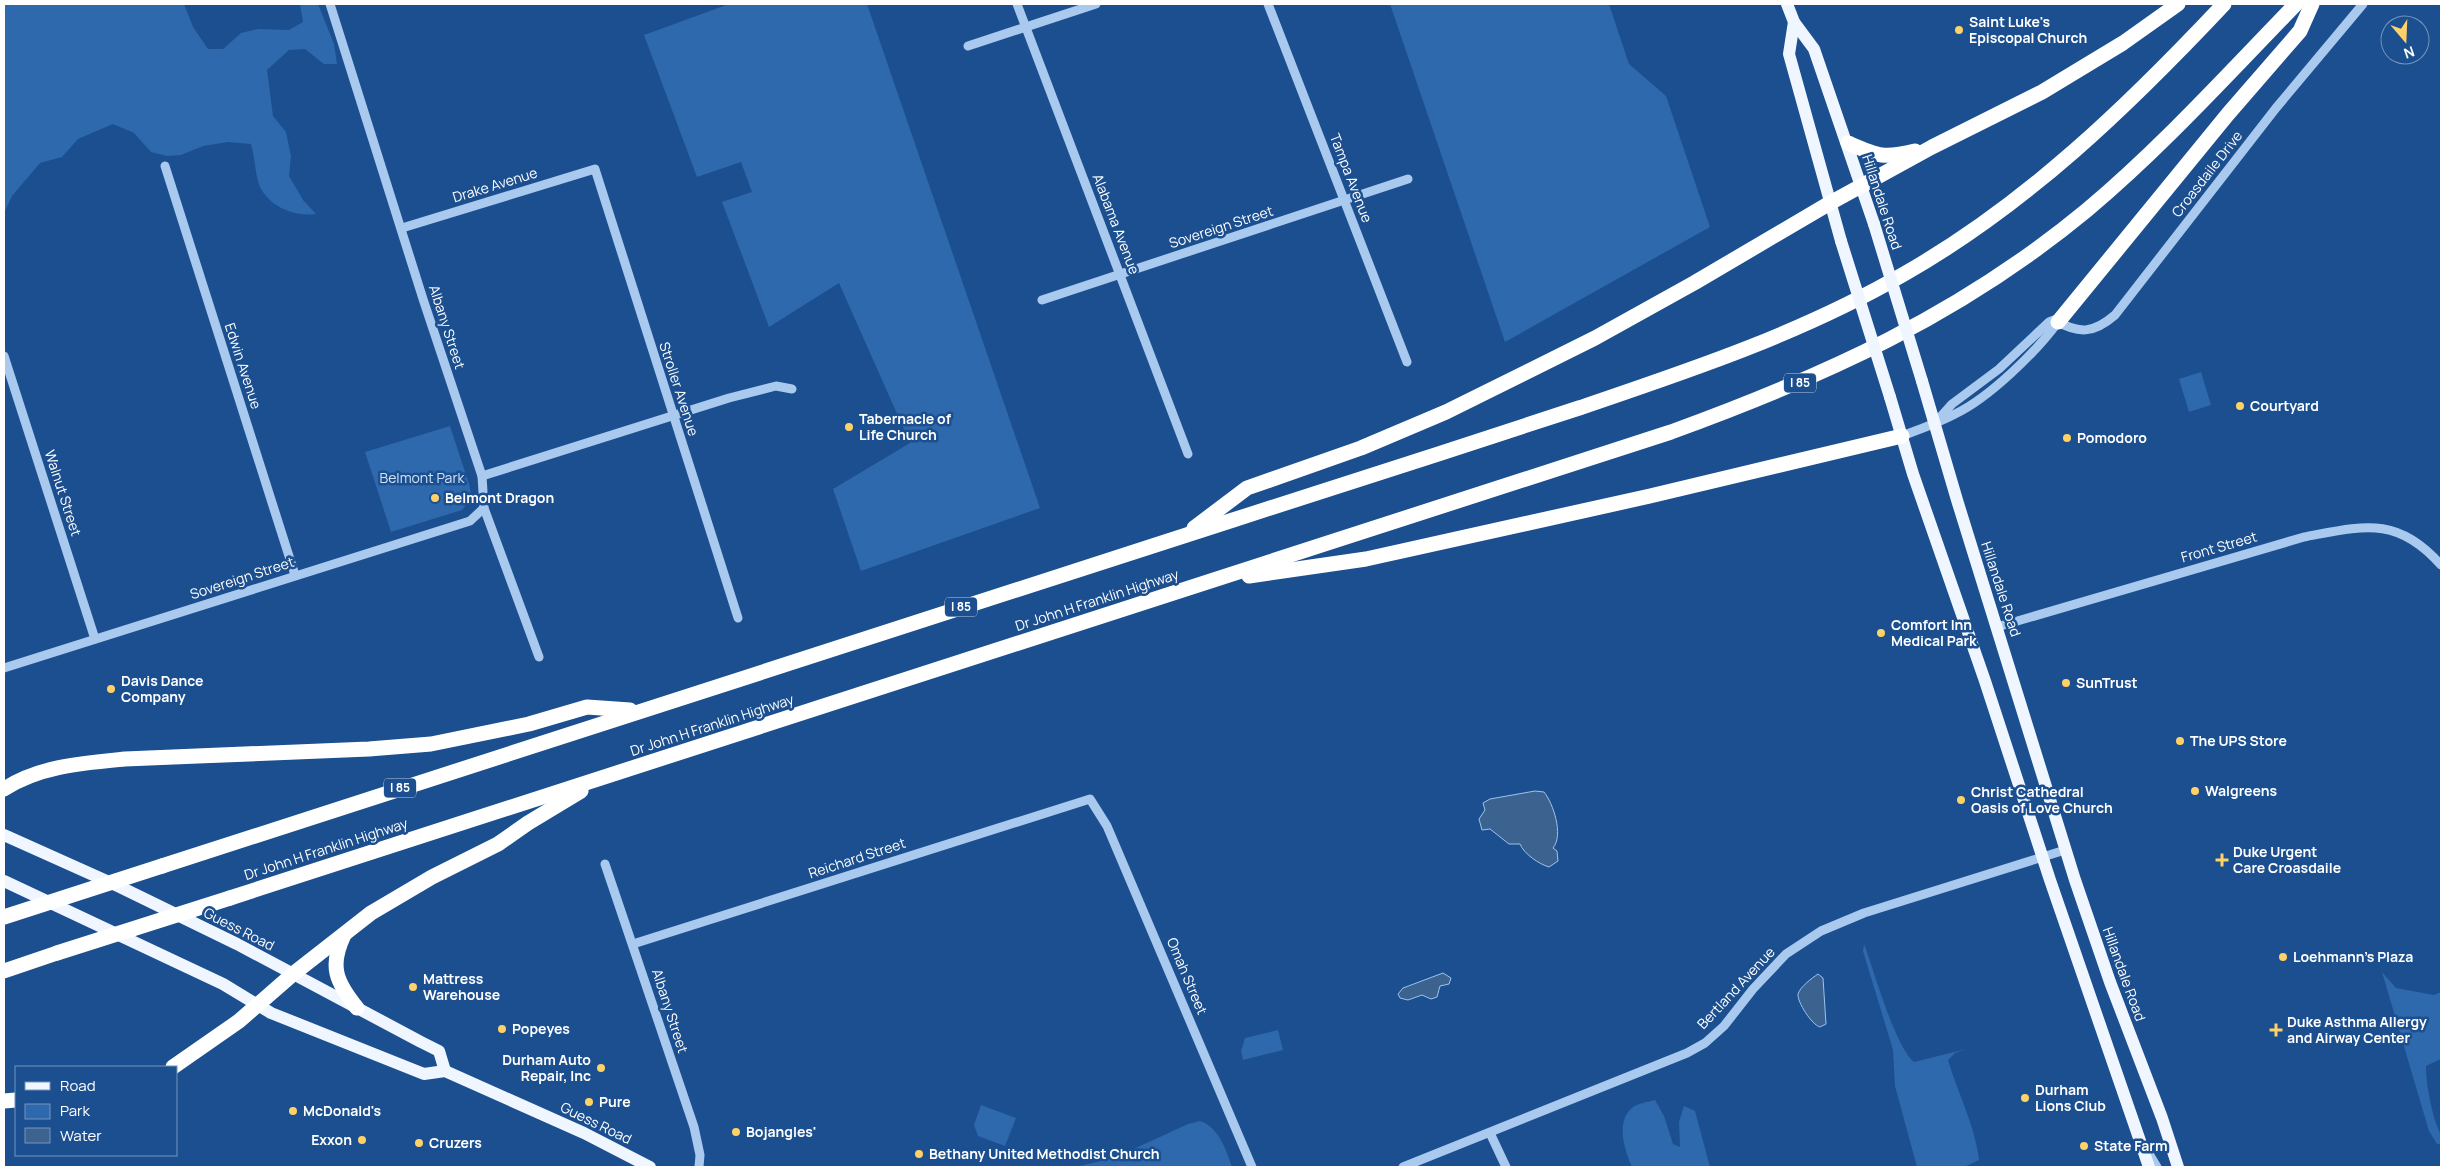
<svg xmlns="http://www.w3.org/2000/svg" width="2445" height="1171" viewBox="0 0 2445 1171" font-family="Manrope,sans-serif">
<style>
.green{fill:#2e69ad}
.water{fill:#3c6290;stroke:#9cc4f0}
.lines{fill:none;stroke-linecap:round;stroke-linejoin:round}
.minor{stroke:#a9c9ee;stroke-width:9}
.major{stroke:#f0f6ff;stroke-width:12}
.highway{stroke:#fff;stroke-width:15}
.major-bridge{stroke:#f0f6ff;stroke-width:12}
.highway-bridge{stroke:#fff;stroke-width:15}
.poi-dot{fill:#ffd166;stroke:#1b4f8f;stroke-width:2}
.labels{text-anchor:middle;stroke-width:5;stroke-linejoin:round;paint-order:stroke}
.shield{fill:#1b4f8f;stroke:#bbcadd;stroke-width:1}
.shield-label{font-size:12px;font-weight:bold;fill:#fff}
.poi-label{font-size:14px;font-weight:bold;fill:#fff;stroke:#1b4f8f;text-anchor:start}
.street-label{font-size:14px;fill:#fff;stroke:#1b4f8f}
.park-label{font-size:14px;fill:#cfe3fa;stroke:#1b4f8f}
</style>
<rect width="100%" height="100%" fill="#1b4f8f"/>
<!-- green -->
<g class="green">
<path d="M 4,4 L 184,4 L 193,27 L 208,49 L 223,49 L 241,33 L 258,29 L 289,30 L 303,22 L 300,4 L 318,4 L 334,44 L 337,64 L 324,64 L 305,49 L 289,50 L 267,70 L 273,116 L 286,132 L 291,156 L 289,176 L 303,200 L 316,214 C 295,217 270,207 260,187 C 255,175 255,157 251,144 L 228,142 L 203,146 L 181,155 L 167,156 L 151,152 L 134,133 L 113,124 L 78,139 L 62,157 L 40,163 L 12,196 L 4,213 Z"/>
<path d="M 729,4 L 867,4 L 1040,508 L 861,571 L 833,489 L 910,443 L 839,283 L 769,327 L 722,202 L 752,192 L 741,162 L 697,177 L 644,35 Z"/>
<path d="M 1390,4 L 1609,4 L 1629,64 L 1666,96 L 1710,227 L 1505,342 Z"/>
<path d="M 2201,372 L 2211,405 L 2189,412 L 2179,379 Z"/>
<path d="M 450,426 L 469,484 C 472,495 470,501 462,510 L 391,532 L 365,452 Z"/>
<path d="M 1864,944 C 1874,970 1895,1047 1914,1062 L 1966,1049 L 1955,1053 L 1948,1060 C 1958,1094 1975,1125 1979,1160 L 1964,1167 L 1917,1167 L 1895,1086 L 1893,1050 L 1863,951 Z"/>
<path d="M 2382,972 L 2396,988 L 2434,995 L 2441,992 L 2441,1059 L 2426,1066 C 2426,1083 2430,1101 2434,1117 C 2437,1129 2441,1129 2441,1144 L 2437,1144 L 2429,1131 Z"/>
<path d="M 1278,1030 L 1283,1050 L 1243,1060 L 1241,1051 L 1245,1038 Z"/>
<path d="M 1655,1100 L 1664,1116 L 1673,1144 L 1680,1147 L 1679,1122 L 1684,1106 L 1695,1111 L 1710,1167 L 1632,1167 C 1625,1151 1615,1122 1632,1108 C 1637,1103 1649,1102 1655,1100 Z"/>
<path d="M 981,1105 L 1016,1118 L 1005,1146 L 978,1136 L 974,1125 Z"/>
<path d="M 1200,1121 C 1219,1127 1226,1150 1232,1167 L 1075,1167 L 1114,1158 L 1188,1124 Z"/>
</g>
<!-- water -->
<g class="water">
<path d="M 1535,791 L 1544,792 C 1553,803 1564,835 1553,848 L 1557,851 L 1558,861 L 1549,867 C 1539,864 1524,854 1520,844 L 1509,844 L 1490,829 L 1482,830 L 1479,819 L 1485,810 L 1483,803 L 1490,799 Z"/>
<path d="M 1443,973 L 1451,978 L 1449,984 L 1440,986 L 1437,997 L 1431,999 L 1422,995 L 1408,1000 L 1400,998 L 1398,994 L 1403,988 Z"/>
<path d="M 1818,974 L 1823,978 L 1826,1024 L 1820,1027 C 1812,1025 1797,1002 1798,994 C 1800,987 1812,978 1818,974 Z"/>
</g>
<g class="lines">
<!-- minor -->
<g class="minor">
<path d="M 330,4 L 423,299 L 482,476 L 484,508 L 539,657"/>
<path d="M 1017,4 L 1188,454"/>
<path d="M 1268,4 L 1407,362"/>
<path d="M 968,46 L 1096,4"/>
<path d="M 165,166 L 295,575"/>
<path d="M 402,228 L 595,169 L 738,618"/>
<path d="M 1042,300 L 1408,179"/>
<path d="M 4,356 L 95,639"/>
<path d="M 1935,423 L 1952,404 L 1999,369 L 2049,322 L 2054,320 C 2079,334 2093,334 2115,315 L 2276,108 L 2363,4"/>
<path d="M 1902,436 C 1920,429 1938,423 1955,414 C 1989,398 2036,352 2058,322"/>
<path d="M 482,476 L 729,398 L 776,386 L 792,389"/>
<path d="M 1997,627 L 2304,537 C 2363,526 2397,515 2441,565"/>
<path d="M 4,668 L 470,521 L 484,508"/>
<path d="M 605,864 L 694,1127 L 700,1155 L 699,1167"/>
<path d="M 633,944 L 1090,799 L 1107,826 L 1252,1167"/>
<path d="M 1490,1133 L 1506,1167"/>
<path d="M 2148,1152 L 2157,1167"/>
<path d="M 1403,1167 L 1687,1053 L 1705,1043 L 1724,1026 L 1753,989 L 1786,954 L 1821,931 L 1864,913 L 2065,850"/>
</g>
<!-- major -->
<g class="major">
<path d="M 1787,4 L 1794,22 L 1814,49 L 1874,224"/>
<path d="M 1794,22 L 1789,54 L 1841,241"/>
<path d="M 1922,381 L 1957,500 L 2075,880 L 2110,982 L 2162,1118 L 2178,1167"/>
<path d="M 1890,397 L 1913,474 L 1985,681 L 2050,880 L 2149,1167"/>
<path d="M 4,835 L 120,887 L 237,944 L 421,1042 L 439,1051 L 445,1071"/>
<path d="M 4,881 L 223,984 L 271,1013 L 424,1074 L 445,1071 L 584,1133 L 650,1167"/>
</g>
<!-- highway -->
<g class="highway">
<path d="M 1848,143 C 1878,156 1883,159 1915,151"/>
<path d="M 2058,322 L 2228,114 L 2300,31 L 2312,4"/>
<path d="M 1194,528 L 1247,488 L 1361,448 L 1446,412 L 1595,338 L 1694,283 L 1830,203 L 1932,147 L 2042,92 L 2123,43 L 2178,4"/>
<path d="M 1249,576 L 1366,559 L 1650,496 L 1902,436"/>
<path d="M 4,789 C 40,766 83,763 125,759 L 369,749 L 431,744 L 529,724 L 587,707 L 630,710"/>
<path d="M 162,866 C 519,750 876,634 1233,520 C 1348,483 1464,446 1579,408 C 1691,370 1802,333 1904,274 C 2027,204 2128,106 2224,4"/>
<path d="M 230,898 L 1671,432 C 1825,376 1960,315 2087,210 C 2162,147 2228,74 2296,4"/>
<path d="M 344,935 C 329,966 336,982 357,1008"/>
<path d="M 4,971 L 57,953"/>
<path d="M 173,1067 L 239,1021 L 293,974 L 371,913 L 432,877 L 498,844 L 528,823 L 581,791"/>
<path d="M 4,1101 L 16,1100"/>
</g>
<!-- major-bridge -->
<g class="major-bridge">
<path d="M 1874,224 L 1922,381"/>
<path d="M 1841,241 L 1890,397"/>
</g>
<!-- highway-bridge -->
<g class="highway-bridge">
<path d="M 4,917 L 162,866"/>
<path d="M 57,953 L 230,898"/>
</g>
</g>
<!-- markers -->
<g class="poi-dot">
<circle cx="1959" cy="30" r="5"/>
<circle cx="2240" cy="406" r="5"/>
<circle cx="849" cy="427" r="5"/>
<circle cx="2067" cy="438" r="5"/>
<circle cx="435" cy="498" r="5"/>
<circle cx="1881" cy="633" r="5"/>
<circle cx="2066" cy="683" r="5"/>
<circle cx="111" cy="689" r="5"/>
<circle cx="2180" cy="741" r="5"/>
<circle cx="2195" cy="791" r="5"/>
<circle cx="1961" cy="800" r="5"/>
<path d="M2219.5 852.5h5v5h5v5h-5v5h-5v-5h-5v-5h5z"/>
<circle cx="2283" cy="957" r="5"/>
<circle cx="413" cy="987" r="5"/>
<circle cx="502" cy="1029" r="5"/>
<path d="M2273.5 1022.5h5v5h5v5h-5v5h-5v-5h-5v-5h5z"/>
<circle cx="601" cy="1068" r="5"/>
<circle cx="2025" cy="1098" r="5"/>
<circle cx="589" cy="1102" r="5"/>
<circle cx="293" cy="1111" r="5"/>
<circle cx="736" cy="1132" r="5"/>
<circle cx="362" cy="1140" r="5"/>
<circle cx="419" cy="1143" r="5"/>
<circle cx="2084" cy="1146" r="5"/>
<circle cx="919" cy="1154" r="5"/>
</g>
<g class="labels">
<!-- shield labels -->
<g class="shield">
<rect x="1784" y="373.5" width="32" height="19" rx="4"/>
<rect x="945" y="597.5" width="32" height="19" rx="4"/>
<rect x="384" y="778.5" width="32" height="19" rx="4"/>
</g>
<g class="shield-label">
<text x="1800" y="387">I 85</text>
<text x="961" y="611">I 85</text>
<text x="400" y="792">I 85</text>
</g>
<!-- poi labels -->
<g class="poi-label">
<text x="1969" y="27">Saint Luke's<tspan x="1969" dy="16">Episcopal Church</tspan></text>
<text x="2250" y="411">Courtyard</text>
<text x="859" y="424">Tabernacle of<tspan x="859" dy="16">Life Church</tspan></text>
<text x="2077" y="443">Pomodoro</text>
<text x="445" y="503">Belmont Dragon</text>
<text x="1891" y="630">Comfort Inn<tspan x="1891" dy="16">Medical Park</tspan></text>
<text x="121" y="686">Davis Dance<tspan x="121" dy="16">Company</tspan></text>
<text x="2076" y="688">SunTrust</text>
<text x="2190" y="746">The UPS Store</text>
<text x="2205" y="796">Walgreens</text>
<text x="1971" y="797">Christ Cathedral<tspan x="1971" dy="16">Oasis of Love Church</tspan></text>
<text x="2233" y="857">Duke Urgent<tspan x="2233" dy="16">Care Croasdaile</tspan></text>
<text x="2293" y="962">Loehmann's Plaza</text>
<text x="423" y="984">Mattress<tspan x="423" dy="16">Warehouse</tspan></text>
<text x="2287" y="1027">Duke Asthma Allergy<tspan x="2287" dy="16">and Airway Center</tspan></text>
<text x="512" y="1034">Popeyes</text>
<text x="591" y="1065" text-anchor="end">Durham Auto<tspan x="591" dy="16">Repair, Inc</tspan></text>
<text x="2035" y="1095">Durham<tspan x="2035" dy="16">Lions Club</tspan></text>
<text x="599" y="1107">Pure</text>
<text x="303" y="1116">McDonald's</text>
<text x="746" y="1137">Bojangles'</text>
<text x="352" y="1145" text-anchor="end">Exxon</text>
<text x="429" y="1148">Cruzers</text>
<text x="2094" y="1151">State Farm</text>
<text x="929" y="1159">Bethany United Methodist Church</text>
</g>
<!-- street labels -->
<g class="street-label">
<text transform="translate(2207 174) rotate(-52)" y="5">Croasdaile Drive</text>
<text transform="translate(1351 178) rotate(69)" y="5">Tampa Avenue</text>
<text transform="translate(495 185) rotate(-17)" y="5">Drake Avenue</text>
<text transform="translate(1882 202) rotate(72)" y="5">Hillandale Road</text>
<text transform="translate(1116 224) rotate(69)" y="5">Alabama Avenue</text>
<text transform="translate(1221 227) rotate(-18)" y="5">Sovereign Street</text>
<text transform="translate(447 327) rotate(72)" y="5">Albany Street</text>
<text transform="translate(243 366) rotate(72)" y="5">Edwin Avenue</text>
<text transform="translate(679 389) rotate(72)" y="5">Stroller Avenue</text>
<text transform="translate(63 493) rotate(72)" y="5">Walnut Street</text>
<text transform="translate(2219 547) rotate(-16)" y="5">Front Street</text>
<text transform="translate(242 578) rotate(-18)" y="5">Sovereign Street</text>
<text transform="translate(2001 589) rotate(72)" y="5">Hillandale Road</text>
<text transform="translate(1097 600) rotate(-18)" y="5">Dr John H Franklin Highway</text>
<text transform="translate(712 725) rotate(-18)" y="5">Dr John H Franklin Highway</text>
<text transform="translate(326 849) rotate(-18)" y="5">Dr John H Franklin Highway</text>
<text transform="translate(857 858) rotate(-18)" y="5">Reichard Street</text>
<text transform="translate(239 929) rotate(27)" y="5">Guess Road</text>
<text transform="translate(2124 974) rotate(70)" y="5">Hillandale Road</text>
<text transform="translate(1187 976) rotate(67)" y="5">Omah Street</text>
<text transform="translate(1736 988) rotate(-47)" y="5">Bertland Avenue</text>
<text transform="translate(670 1011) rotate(72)" y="5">Albany Street</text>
<text transform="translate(596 1123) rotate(26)" y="5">Guess Road</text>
</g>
<!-- park labels -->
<g class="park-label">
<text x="422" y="483">Belmont Park</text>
</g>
</g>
<!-- border -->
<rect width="2445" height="1171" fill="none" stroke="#ffffff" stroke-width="10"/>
<!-- legend -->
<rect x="15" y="1066" width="162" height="90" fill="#1b4f8f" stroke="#7695bc"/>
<rect x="25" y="1082" width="25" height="8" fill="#f0f6ff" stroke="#7695bc"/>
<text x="60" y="1091" font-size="15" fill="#ffffff">Road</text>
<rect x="25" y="1104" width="25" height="15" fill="#2e69ad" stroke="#7695bc"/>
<text x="60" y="1116" font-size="15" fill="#ffffff">Park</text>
<rect x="25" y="1128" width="25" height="15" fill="#3c6290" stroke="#7695bc"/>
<text x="60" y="1141" font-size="15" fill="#ffffff">Water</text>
<!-- north arrow -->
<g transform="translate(2405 40) rotate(161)"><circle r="24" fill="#1b4f8f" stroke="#7695bc"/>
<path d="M0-4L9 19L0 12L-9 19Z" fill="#ffd166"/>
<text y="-8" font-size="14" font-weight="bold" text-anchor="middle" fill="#ffffff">N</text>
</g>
</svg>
